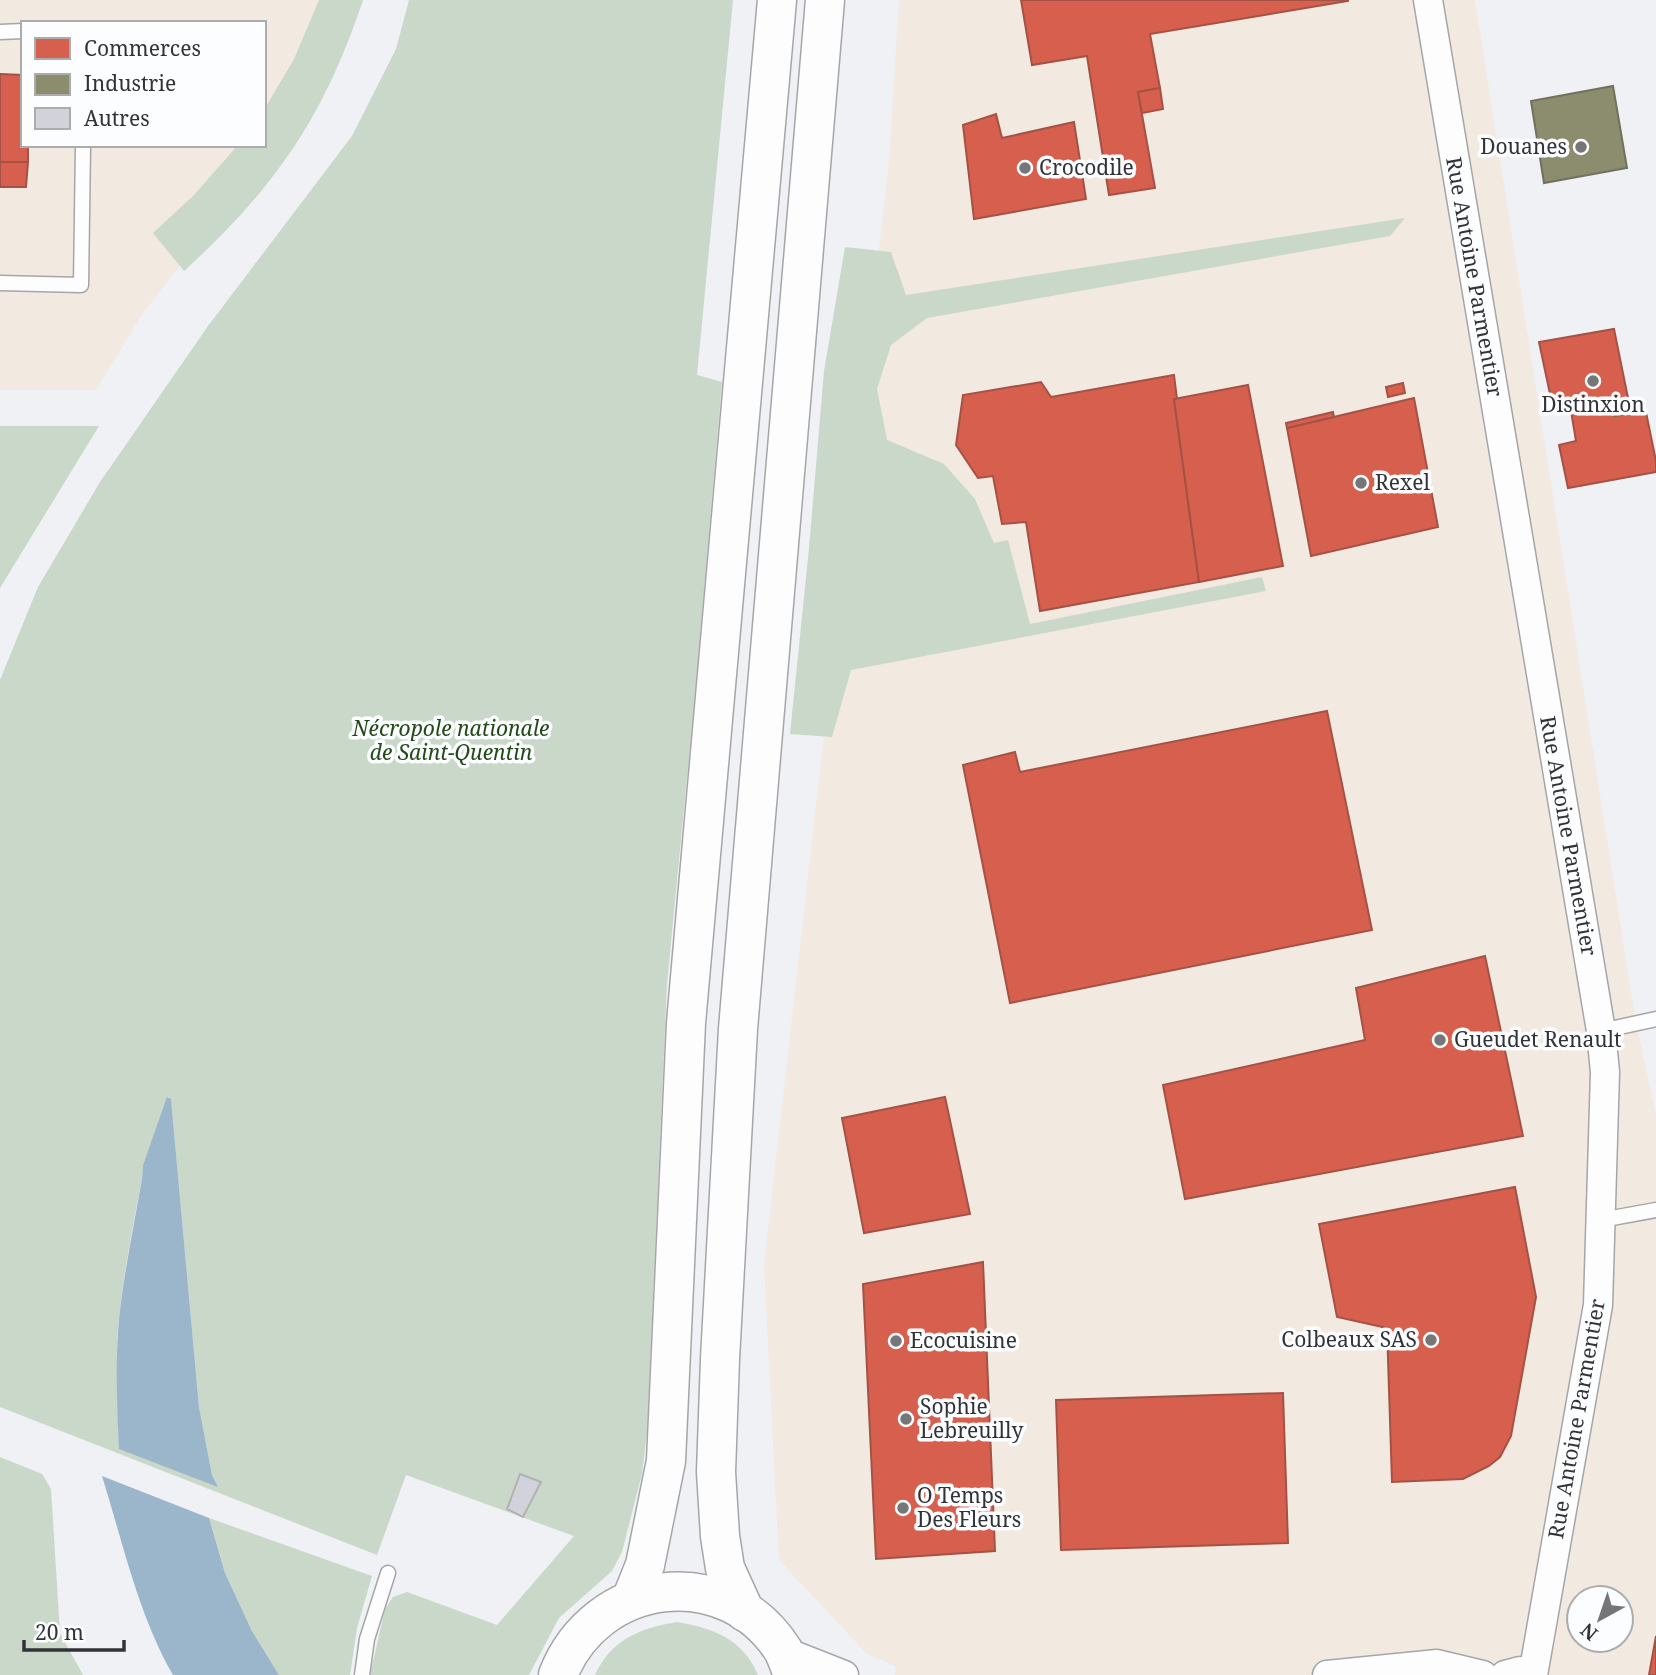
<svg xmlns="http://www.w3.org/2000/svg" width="1656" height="1675" viewBox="0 0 1656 1675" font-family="'Noto Serif',serif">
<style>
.commercial{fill:#f2e9e1;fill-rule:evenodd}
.green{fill:#cad8c9;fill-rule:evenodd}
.water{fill:#9bb6cb}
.shops{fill:#d6604d;stroke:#a55246;stroke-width:2}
.industry{fill:#8c8c6e;stroke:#71715d;stroke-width:2}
.building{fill:#d2d2db;stroke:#b1b1b4;stroke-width:2}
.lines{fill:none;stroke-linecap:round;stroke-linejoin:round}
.service-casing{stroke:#a4a6a8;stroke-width:17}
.minor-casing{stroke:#a4a6a8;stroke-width:31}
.primary-casing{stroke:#a4a6a8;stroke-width:41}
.service{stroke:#fdfdfd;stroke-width:14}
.minor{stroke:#fdfdfd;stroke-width:28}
.primary{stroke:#fdfdfd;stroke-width:38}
.poi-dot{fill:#747678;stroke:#fcfdfe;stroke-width:2.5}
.labels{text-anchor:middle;stroke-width:7;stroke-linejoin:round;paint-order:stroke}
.poi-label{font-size:21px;fill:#323336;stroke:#fcfdfe;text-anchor:start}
.street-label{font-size:21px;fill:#323336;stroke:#fcfdfe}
.park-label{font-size:21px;font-style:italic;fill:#234918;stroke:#fcfdfe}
</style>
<rect width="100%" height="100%" fill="#eff1f4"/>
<!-- commercial -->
<g class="commercial">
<path d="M 0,0 L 347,0 L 261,163 L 143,313 L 96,390 L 0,390 ZM 23,23 L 264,23 L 264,145 L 23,145 Z"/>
<path d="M 899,0 L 1475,0 L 1635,1017 L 1656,1115 L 1656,1675 L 895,1675 L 895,1666 L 867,1654 L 779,1560 L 764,1265 L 889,161 ZM 1579,1598 L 1621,1598 L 1621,1640 L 1579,1640 Z"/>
</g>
<!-- green -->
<g class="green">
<path d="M 319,0 L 363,0 C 324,117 275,188 184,271 L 153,233 L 194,195 L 238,145 L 264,145 L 264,110 L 294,59 Z"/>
<path d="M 409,0 L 733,0 L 697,375 L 722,382 L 695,695 L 667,984 L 647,1433 L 642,1474 L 622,1552 L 612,1571 L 559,1618 L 529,1675 L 370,1675 L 385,1609 L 393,1597 L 407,1592 L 497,1625 L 574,1536 L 406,1475 L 377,1555 L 0,1407 L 0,680 L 38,587 L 100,482 L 208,326 L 352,136 L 396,49 ZM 168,1097 L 171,1100 L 199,1407 L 212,1475 L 217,1486 L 118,1415 C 118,1383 115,1350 119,1318 C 124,1271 133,1225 142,1179 L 143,1165 Z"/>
<path d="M 1405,218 L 1390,236 L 927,318 L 891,345 L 877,389 L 887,440 L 944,464 L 975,499 L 994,543 L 1008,540 L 1030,624 L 1262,577 L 1266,591 L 851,670 L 832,737 L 790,734 L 809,548 L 824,371 L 845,247 L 891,252 L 906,295 Z"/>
<path d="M 0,426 L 99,426 L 0,588 Z"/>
<path d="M 0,1457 L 42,1474 L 51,1489 L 60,1633 L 83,1675 L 0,1675 Z"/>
<path d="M 209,1518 L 372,1576 L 357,1628 L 350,1675 L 279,1675 L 252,1631 L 225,1573 Z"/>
<path d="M 677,1622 C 713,1628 743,1639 758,1675 L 595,1675 C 611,1639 641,1628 677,1622 Z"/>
</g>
<!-- water -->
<g class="water">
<path d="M 167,1097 L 171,1099 L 199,1407 L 212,1475 L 218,1487 L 119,1449 C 117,1406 115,1362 119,1319 C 124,1272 134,1225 142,1179 L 143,1165 Z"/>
<path d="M 102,1476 L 209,1518 L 225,1573 L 252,1631 L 279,1675 L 173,1675 C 138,1614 123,1543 102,1476 Z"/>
</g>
<!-- shops -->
<g class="shops">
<path d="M 1021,0 L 1348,0 L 1348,1 L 1150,34 L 1160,88 L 1138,92 L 1155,188 L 1109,195 L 1087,56 L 1032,65 Z"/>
<path d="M 0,74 L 23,75 L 23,145 L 28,145 L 28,162 L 0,162 Z"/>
<path d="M 1160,88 L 1163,109 L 1142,113 L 1138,92 Z"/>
<path d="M 996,114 L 1002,138 L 1074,122 L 1086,199 L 974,219 L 963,125 Z"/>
<path d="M 0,162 L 28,162 L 26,187 L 0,187 Z"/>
<path d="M 1614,329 L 1628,398 L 1612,400 L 1614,416 L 1646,412 L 1656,461 L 1656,472 L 1568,488 L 1559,445 L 1576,441 L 1570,405 L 1553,408 L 1539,342 Z"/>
<path d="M 1174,375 L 1177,399 L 1174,399 L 1199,582 L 1040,611 L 1026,522 L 1002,524 L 993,476 L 978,478 L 956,445 L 963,395 L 1041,382 L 1051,397 Z"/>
<path d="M 1403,383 L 1405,393 L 1388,397 L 1386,387 Z"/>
<path d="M 1248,385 L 1283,566 L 1199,582 L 1174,399 Z"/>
<path d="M 1414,398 L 1438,527 L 1311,556 L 1287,428 Z"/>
<path d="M 1333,412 L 1334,417 L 1287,428 L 1286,423 Z"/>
<path d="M 1327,711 L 1372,930 L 1010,1003 L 963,765 L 1015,752 L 1020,772 Z"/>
<path d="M 1485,956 L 1523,1136 L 1185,1199 L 1163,1085 L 1365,1040 L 1356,988 Z"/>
<path d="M 945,1097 L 970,1214 L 864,1233 L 842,1118 Z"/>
<path d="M 1515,1187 L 1536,1297 L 1511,1436 L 1500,1457 L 1489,1466 L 1463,1479 L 1392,1482 L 1387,1328 L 1337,1317 L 1319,1224 Z"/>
<path d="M 983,1262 L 995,1551 L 876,1559 L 863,1284 Z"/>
<path d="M 1283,1393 L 1288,1543 L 1061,1550 L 1056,1400 Z"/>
<path d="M 1656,1636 L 1656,1675 L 1649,1675 Z"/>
</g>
<!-- industry -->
<g class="industry">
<path d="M 1613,86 L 1627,168 L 1544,183 L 1531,101 Z"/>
<path d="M 1628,398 L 1631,413 L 1614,416 L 1612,400 Z"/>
</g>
<!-- building -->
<path class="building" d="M 520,1474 L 541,1482 L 523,1517 L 507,1509 Z"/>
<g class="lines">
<!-- service casing -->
<g class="service-casing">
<g id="service">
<path d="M 0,32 L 23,31"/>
<path d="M 0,283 L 81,285 L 83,145"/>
<path d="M 1601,1031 L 1656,1019"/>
<path d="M 1601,1220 L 1656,1210"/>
<path d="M 362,1675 L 367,1639 L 388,1573"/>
</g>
</g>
<!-- minor casing -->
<g class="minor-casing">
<g id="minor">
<path d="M 1428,0 L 1601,1031 L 1605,1072 L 1598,1305 L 1533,1675"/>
<path d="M 783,1651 L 844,1675"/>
<path d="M 1327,1675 L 1437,1664 L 1483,1675"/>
<path d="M 1505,1675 L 1520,1671 L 1528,1675"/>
</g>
</g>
<!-- primary casing -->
<g class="primary-casing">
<g id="primary">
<path d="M 631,1600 L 645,1565 L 666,1461 L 686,1023 L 777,0"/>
<path d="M 745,1612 L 725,1568 L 720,1536 L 716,1472 L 720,1359 L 738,1029 L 825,0"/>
<path d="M 558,1675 C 596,1578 725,1560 783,1650 C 787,1658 790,1667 793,1675"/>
</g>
</g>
<!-- service -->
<use href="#service" class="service"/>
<!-- minor -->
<use href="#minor" class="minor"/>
<!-- primary -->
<use href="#primary" class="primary"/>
</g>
<!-- markers -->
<g class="poi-dot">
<circle cx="1581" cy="147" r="7"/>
<circle cx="1025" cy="168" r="7"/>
<circle cx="1593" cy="381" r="7"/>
<circle cx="1361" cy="483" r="7"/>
<circle cx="1440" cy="1040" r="7"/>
<circle cx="1431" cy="1340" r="7"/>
<circle cx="896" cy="1341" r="7"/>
<circle cx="906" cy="1419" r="7"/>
<circle cx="903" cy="1508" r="7"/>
</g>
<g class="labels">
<!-- poi labels -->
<g class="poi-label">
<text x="1567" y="154" text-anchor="end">Douanes</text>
<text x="1039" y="175">Crocodile</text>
<text x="1593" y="412" text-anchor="middle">Distinxion</text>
<text x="1375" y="490">Rexel</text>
<text x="1454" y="1047">Gueudet Renault</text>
<text x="1417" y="1347" text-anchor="end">Colbeaux SAS</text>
<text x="910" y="1348">Ecocuisine</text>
<text x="920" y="1414">Sophie<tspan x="920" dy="24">Lebreuilly</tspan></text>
<text x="917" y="1503">O Temps<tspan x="917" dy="24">Des Fleurs</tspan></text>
</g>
<!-- street labels -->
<g class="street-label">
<text transform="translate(1474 277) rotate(80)" y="7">Rue Antoine Parmentier</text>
<text transform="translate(1568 836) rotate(80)" y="7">Rue Antoine Parmentier</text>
<text transform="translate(1577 1419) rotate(-80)" y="7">Rue Antoine Parmentier</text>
</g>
<!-- park labels -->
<g class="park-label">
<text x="451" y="736">Nécropole nationale<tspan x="451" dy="24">de Saint-Quentin</tspan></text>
</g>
</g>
<!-- legend -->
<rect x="21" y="21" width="245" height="126" fill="#fcfdfe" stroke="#abacae" stroke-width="2"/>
<rect x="35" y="38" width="35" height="21" fill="#d6604d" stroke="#abacae" stroke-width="2"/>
<text x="84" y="56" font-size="21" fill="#323336">Commerces</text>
<rect x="35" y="74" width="35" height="21" fill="#8c8c6e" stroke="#abacae" stroke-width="2"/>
<text x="84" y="91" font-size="21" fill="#323336">Industrie</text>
<rect x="35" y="108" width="35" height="21" fill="#d2d2db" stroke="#abacae" stroke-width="2"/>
<text x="84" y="126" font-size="21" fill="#323336">Autres</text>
<!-- north arrow -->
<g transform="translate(1600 1619) rotate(220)"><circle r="33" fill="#fcfdfe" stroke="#abacae" stroke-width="2"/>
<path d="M0-5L12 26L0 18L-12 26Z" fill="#747678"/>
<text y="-10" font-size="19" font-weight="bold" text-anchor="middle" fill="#323336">N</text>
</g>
<!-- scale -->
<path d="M24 1640v10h100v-10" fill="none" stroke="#323336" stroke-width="3.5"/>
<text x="35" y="1640" font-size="21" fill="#323336" stroke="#fcfdfe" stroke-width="5" paint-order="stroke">20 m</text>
</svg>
